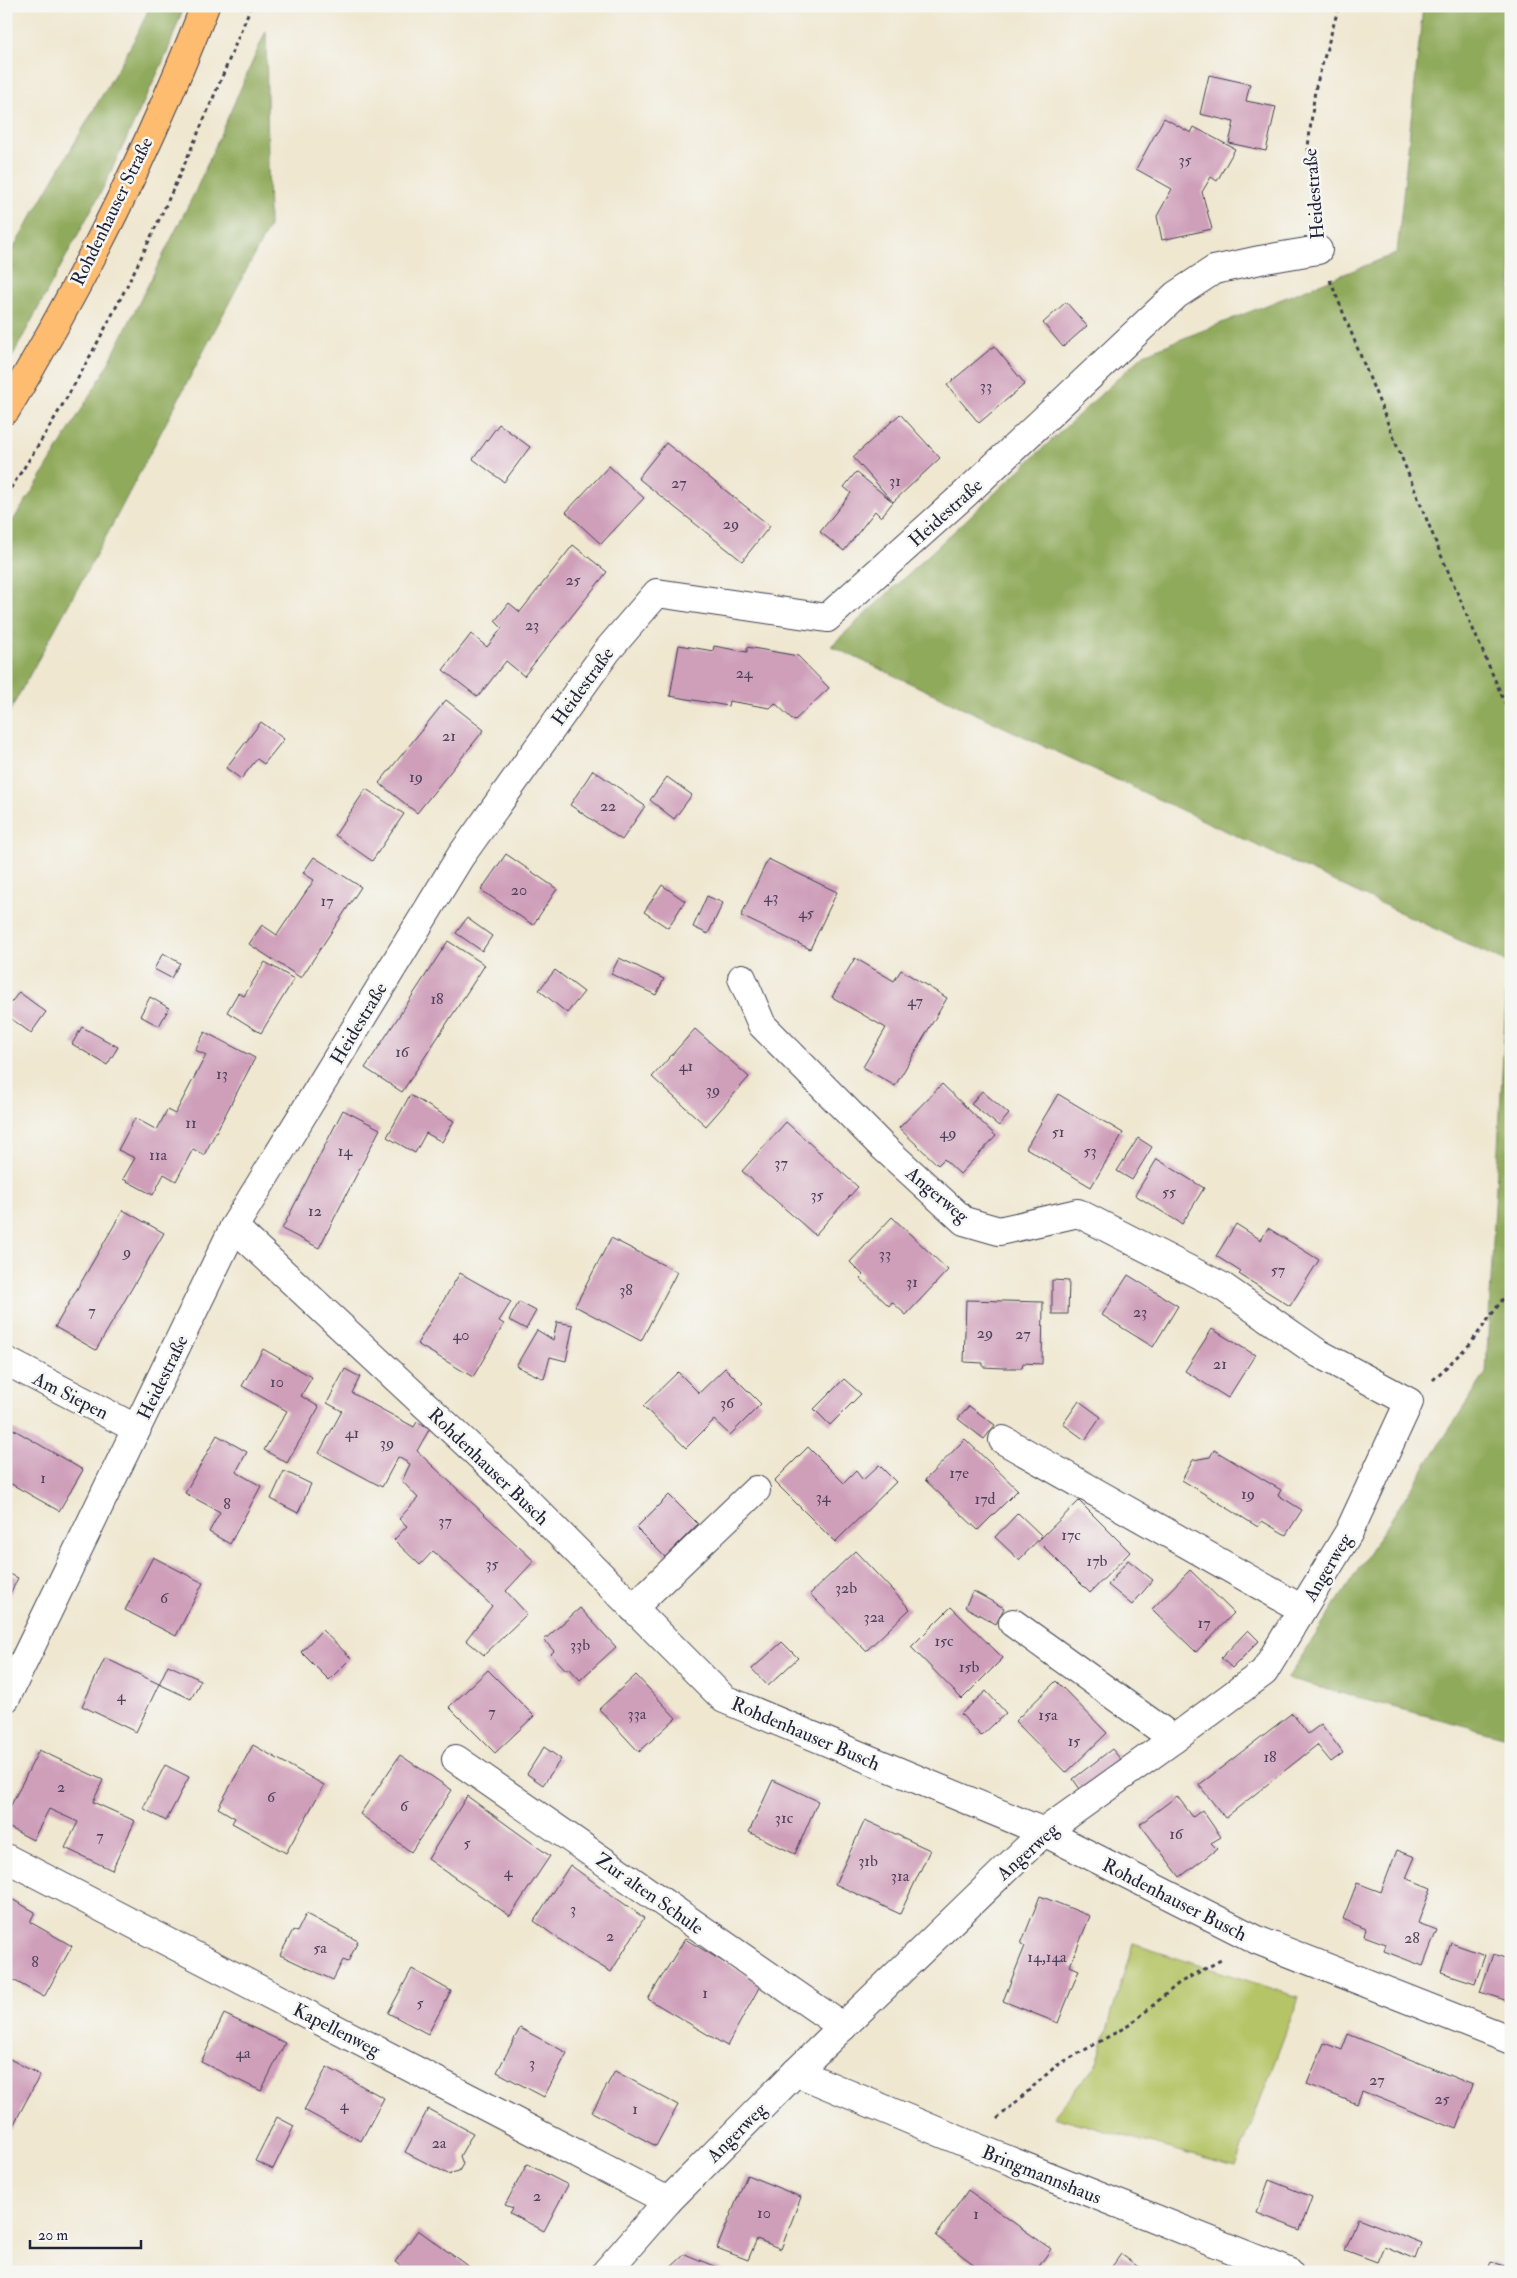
<svg xmlns="http://www.w3.org/2000/svg" width="1517" height="2278" viewBox="0 0 1517 2278" font-family="'IM FELL Double Pica',serif">
<style>
.green{fill:#b5c466;stroke:#6c7350}
.forest{fill:#90aa5b;stroke:#59664b}
.building{fill:#cf9fba}
.lines{fill:none;stroke-linecap:round;stroke-linejoin:round}
.minor-casing{stroke:#414051;stroke-width:30}
.major-casing{stroke:#414051;stroke-width:30}
.path{stroke:#414051;stroke-width:3;stroke-dasharray:4 4;stroke-linecap:butt}
.minor{stroke:#fff;stroke-width:28}
.major{stroke:#fdbc70;stroke-width:28}
.labels{text-anchor:middle;stroke-width:5;stroke-linejoin:round;paint-order:stroke}
.number-label{font-size:16px;fill:#4d415b}
.street-label{font-size:19px;fill:#22223b;stroke:#f6f6f2}
</style>
<rect width="100%" height="100%" fill="#f6f6f2"/>
<filter id="ink" filterUnits="userSpaceOnUse"><feTurbulence type="fractalNoise" baseFrequency=".02" numOctaves="2"/><feDisplacementMap in="SourceGraphic" scale="10" xChannelSelector="R" yChannelSelector="G"/><feConvolveMatrix kernelMatrix="1 2 1 2 8 2 1 2 1" color-interpolation-filters="sRGB"/></filter>
<filter id="wash" filterUnits="userSpaceOnUse"><feTurbulence type="fractalNoise" baseFrequency=".0096" numOctaves="4" result="noise"/><feDisplacementMap in="SourceGraphic" scale="20" xChannelSelector="R" yChannelSelector="G"/><feGaussianBlur stdDeviation="1.12" result="paint"/><feColorMatrix in="noise" values="0 0 0 0 0 0 0 0 0 0 0 0 0 0 0 0 0 1.4 0 .05"/><feComposite in="paint" operator="in"/></filter>
<g filter="url(#wash)">
<rect width="100%" height="100%" fill="#efe7d0"/>
<!-- green -->
<path class="green" d="M 1133,1944 L 1299,1997 L 1235,2167 L 1053,2116 L 1097,2063 Z"/>
<!-- forest -->
<g class="forest">
<path d="M 150,6 L 184,6 L 167,53 L 103,188 L 6,368 L 6,261 L 136,37 Z"/>
<path d="M 1423,6 L 1511,6 L 1511,1738 L 1287,1679 L 1486,1373 L 1508,963 L 831,646 L 1144,354 L 1397,253 Z"/>
<path d="M 266,31 L 269,227 L 109,531 L 6,718 L 6,531 L 35,487 L 104,372 L 195,192 Z"/>
</g>
<g id="blocks">
<!-- building -->
<g class="building">
<path d="M 1209,75 L 1250,84 L 1246,101 L 1276,107 L 1266,151 L 1229,143 L 1234,122 L 1200,114 Z"/>
<path d="M 1164,118 L 1191,133 L 1194,127 L 1235,149 L 1217,181 L 1211,177 L 1202,192 L 1212,229 L 1162,240 L 1157,216 L 1172,189 L 1136,169 Z"/>
<path d="M 1066,302 L 1087,326 L 1063,347 L 1043,323 Z"/>
<path d="M 994,346 L 1025,384 L 979,423 L 947,385 Z"/>
<path d="M 900,414 L 940,458 L 893,502 L 853,457 Z"/>
<path d="M 499,424 L 530,447 L 504,482 L 473,459 Z"/>
<path d="M 666,443 L 770,526 L 742,561 L 638,478 Z"/>
<path d="M 609,466 L 644,498 L 601,544 L 566,512 Z"/>
<path d="M 856,472 L 893,502 L 881,517 L 875,511 L 844,551 L 820,532 L 851,493 L 844,487 Z"/>
<path d="M 573,545 L 607,572 L 524,676 L 506,661 L 478,697 L 443,670 L 471,634 L 487,647 L 502,628 L 495,621 L 509,603 L 520,612 Z"/>
<path d="M 679,645 L 713,651 L 714,646 L 747,652 L 747,647 L 798,656 L 829,688 L 794,721 L 775,703 L 770,708 L 729,701 L 728,706 L 670,696 Z"/>
<path d="M 446,700 L 484,730 L 417,813 L 379,783 Z"/>
<path d="M 261,722 L 284,739 L 264,764 L 257,759 L 241,779 L 226,768 Z"/>
<path d="M 593,770 L 645,806 L 622,840 L 570,805 Z"/>
<path d="M 667,777 L 692,795 L 674,819 L 650,800 Z"/>
<path d="M 366,789 L 404,814 L 372,861 L 335,835 Z"/>
<path d="M 506,854 L 557,889 L 533,925 L 481,890 Z"/>
<path d="M 314,857 L 361,887 L 301,978 L 249,944 L 262,925 L 277,935 L 314,880 L 303,873 Z"/>
<path d="M 768,859 L 837,892 L 810,949 L 741,916 Z"/>
<path d="M 662,885 L 685,901 L 668,928 L 644,912 Z"/>
<path d="M 707,896 L 723,903 L 708,934 L 693,927 Z"/>
<path d="M 467,918 L 492,936 L 482,951 L 456,933 Z"/>
<path d="M 448,941 L 485,965 L 402,1092 L 365,1068 Z"/>
<path d="M 163,953 L 180,963 L 171,978 L 154,969 Z"/>
<path d="M 619,958 L 664,979 L 656,995 L 611,974 Z"/>
<path d="M 855,958 L 894,981 L 901,970 L 947,998 L 895,1086 L 863,1067 L 886,1028 L 832,997 Z"/>
<path d="M 265,962 L 294,979 L 261,1033 L 227,1012 L 238,993 L 244,996 Z"/>
<path d="M 555,970 L 584,992 L 567,1013 L 539,990 Z"/>
<path d="M 19,992 L 46,1012 L 31,1033 L 6,1015 L 6,1009 Z"/>
<path d="M 150,997 L 169,1008 L 159,1026 L 140,1016 Z"/>
<path d="M 82,1027 L 118,1047 L 107,1065 L 72,1044 Z"/>
<path d="M 695,1029 L 749,1077 L 706,1126 L 652,1077 Z"/>
<path d="M 205,1032 L 255,1058 L 204,1155 L 193,1149 L 176,1181 L 164,1174 L 153,1195 L 123,1179 L 135,1158 L 118,1150 L 135,1118 L 157,1130 L 167,1110 L 175,1114 L 206,1055 L 195,1050 Z"/>
<path d="M 942,1084 L 996,1136 L 960,1174 L 944,1159 L 938,1165 L 899,1128 Z"/>
<path d="M 982,1091 L 1009,1114 L 999,1126 L 971,1104 Z"/>
<path d="M 1058,1094 L 1123,1133 L 1091,1187 L 1026,1148 Z"/>
<path d="M 410,1095 L 454,1121 L 442,1142 L 426,1133 L 415,1153 L 387,1137 Z"/>
<path d="M 343,1110 L 380,1129 L 319,1248 L 282,1229 Z"/>
<path d="M 786,1122 L 858,1187 L 815,1235 L 742,1171 Z"/>
<path d="M 1138,1138 L 1152,1147 L 1132,1180 L 1117,1171 Z"/>
<path d="M 1157,1159 L 1204,1188 L 1182,1224 L 1135,1195 Z"/>
<path d="M 123,1210 L 164,1233 L 96,1350 L 55,1327 Z"/>
<path d="M 892,1217 L 948,1270 L 906,1315 L 892,1302 L 889,1306 L 860,1278 L 863,1275 L 850,1262 Z"/>
<path d="M 1236,1224 L 1261,1240 L 1268,1228 L 1319,1260 L 1290,1306 L 1242,1276 L 1239,1274 L 1241,1272 L 1216,1256 Z"/>
<path d="M 611,1238 L 677,1272 L 641,1341 L 575,1306 Z"/>
<path d="M 460,1273 L 511,1302 L 499,1321 L 504,1324 L 473,1377 L 417,1344 Z"/>
<path d="M 1128,1275 L 1178,1306 L 1153,1347 L 1102,1315 Z"/>
<path d="M 1052,1280 L 1069,1281 L 1068,1314 L 1052,1314 Z"/>
<path d="M 966,1300 L 1043,1302 L 1042,1364 L 1023,1363 L 1022,1368 L 1003,1368 L 983,1367 L 983,1363 L 964,1362 Z"/>
<path d="M 519,1302 L 536,1311 L 526,1329 L 509,1320 Z"/>
<path d="M 557,1322 L 573,1325 L 566,1361 L 550,1357 L 544,1379 L 516,1366 L 537,1330 L 553,1340 Z"/>
<path d="M 1212,1329 L 1255,1355 L 1228,1398 L 1185,1371 Z"/>
<path d="M 263,1349 L 312,1377 L 301,1396 L 319,1407 L 287,1463 L 264,1450 L 287,1411 L 242,1386 Z"/>
<path d="M 725,1368 L 761,1404 L 730,1435 L 714,1420 L 686,1448 L 643,1406 L 678,1372 L 699,1393 Z"/>
<path d="M 345,1369 L 360,1377 L 352,1393 L 414,1427 L 417,1422 L 430,1428 L 417,1451 L 534,1561 L 506,1591 L 527,1614 L 484,1655 L 466,1640 L 492,1606 L 433,1551 L 420,1565 L 394,1540 L 407,1526 L 399,1519 L 418,1498 L 402,1481 L 410,1464 L 398,1457 L 382,1487 L 319,1453 L 342,1411 L 327,1403 Z"/>
<path d="M 844,1379 L 861,1394 L 830,1425 L 814,1409 Z"/>
<path d="M 1079,1401 L 1101,1417 L 1085,1440 L 1063,1424 Z"/>
<path d="M 969,1406 L 995,1425 L 984,1439 L 958,1419 Z"/>
<path d="M 6,1425 L 83,1470 L 59,1511 L 6,1481 Z"/>
<path d="M 217,1435 L 247,1452 L 236,1472 L 261,1486 L 230,1544 L 209,1532 L 220,1512 L 185,1493 Z"/>
<path d="M 965,1439 L 1018,1490 L 978,1530 L 925,1480 Z"/>
<path d="M 808,1447 L 844,1483 L 856,1471 L 863,1480 L 879,1465 L 896,1482 L 835,1542 L 774,1481 Z"/>
<path d="M 1214,1450 L 1281,1490 L 1278,1495 L 1302,1510 L 1286,1535 L 1262,1521 L 1258,1527 L 1182,1480 L 1193,1460 L 1210,1457 Z"/>
<path d="M 284,1471 L 311,1484 L 298,1513 L 271,1499 Z"/>
<path d="M 669,1495 L 698,1524 L 665,1557 L 636,1528 Z"/>
<path d="M 1079,1501 L 1130,1552 L 1090,1593 L 1038,1541 Z"/>
<path d="M 1018,1513 L 1042,1536 L 1019,1560 L 995,1537 Z"/>
<path d="M 855,1551 L 910,1609 L 866,1651 L 810,1594 Z"/>
<path d="M 153,1557 L 203,1583 L 176,1636 L 125,1610 Z"/>
<path d="M 1128,1560 L 1153,1580 L 1132,1605 L 1108,1585 Z"/>
<path d="M 1190,1570 L 1234,1613 L 1196,1652 L 1152,1609 Z"/>
<path d="M 6,1572 L 18,1578 L 9,1596 L 6,1595 Z"/>
<path d="M 973,1591 L 1004,1608 L 996,1624 L 965,1607 Z"/>
<path d="M 951,1607 L 1003,1658 L 962,1699 L 911,1647 Z"/>
<path d="M 580,1608 L 616,1647 L 580,1680 L 569,1668 L 566,1670 L 551,1654 L 554,1651 L 544,1640 Z"/>
<path d="M 322,1630 L 351,1658 L 329,1680 L 301,1652 Z"/>
<path d="M 1248,1630 L 1259,1641 L 1232,1668 L 1221,1658 Z"/>
<path d="M 782,1642 L 798,1658 L 768,1686 L 752,1669 Z"/>
<path d="M 105,1658 L 159,1684 L 136,1732 L 82,1706 Z"/>
<path d="M 168,1665 L 201,1680 L 191,1699 L 159,1684 Z"/>
<path d="M 488,1670 L 534,1716 L 495,1753 L 449,1707 Z"/>
<path d="M 636,1675 L 676,1718 L 639,1752 L 599,1709 Z"/>
<path d="M 1056,1681 L 1107,1733 L 1066,1773 L 1015,1721 Z"/>
<path d="M 986,1691 L 1006,1713 L 981,1736 L 961,1714 Z"/>
<path d="M 1292,1713 L 1308,1734 L 1321,1724 L 1343,1753 L 1331,1762 L 1317,1745 L 1225,1818 L 1199,1785 Z"/>
<path d="M 253,1745 L 324,1785 L 286,1853 L 232,1823 L 235,1818 L 218,1808 Z"/>
<path d="M 544,1747 L 561,1759 L 543,1785 L 527,1774 Z"/>
<path d="M 1112,1749 L 1123,1762 L 1082,1792 L 1073,1779 Z"/>
<path d="M 39,1750 L 103,1780 L 93,1802 L 135,1821 L 112,1870 L 65,1848 L 78,1822 L 49,1809 L 33,1840 L 6,1826 L 6,1815 Z"/>
<path d="M 400,1755 L 452,1790 L 411,1852 L 360,1814 Z"/>
<path d="M 165,1765 L 189,1777 L 166,1821 L 143,1808 Z"/>
<path d="M 773,1780 L 818,1801 L 795,1854 L 749,1832 Z"/>
<path d="M 467,1796 L 550,1856 L 510,1916 L 428,1859 Z"/>
<path d="M 1177,1796 L 1193,1817 L 1202,1810 L 1221,1837 L 1211,1843 L 1217,1849 L 1180,1877 L 1140,1824 Z"/>
<path d="M 865,1820 L 930,1850 L 900,1914 L 835,1884 Z"/>
<path d="M 1397,1850 L 1415,1857 L 1406,1878 L 1431,1888 L 1418,1923 L 1437,1930 L 1423,1966 L 1384,1951 L 1386,1944 L 1364,1936 L 1366,1929 L 1343,1919 L 1357,1883 L 1381,1892 Z"/>
<path d="M 570,1865 L 644,1918 L 611,1972 L 577,1952 L 534,1921 Z"/>
<path d="M 6,1896 L 35,1912 L 30,1922 L 72,1946 L 44,1997 L 6,1976 Z"/>
<path d="M 1040,1896 L 1090,1916 L 1070,1966 L 1079,1970 L 1058,2023 L 1003,2001 L 1025,1946 L 1021,1944 Z"/>
<path d="M 306,1914 L 358,1941 L 348,1962 L 343,1960 L 333,1980 L 280,1955 L 293,1930 L 297,1932 Z"/>
<path d="M 685,1939 L 761,1984 L 727,2046 L 648,1999 Z"/>
<path d="M 1451,1943 L 1485,1955 L 1475,1983 L 1441,1972 Z"/>
<path d="M 1493,1954 L 1511,1960 L 1511,2002 L 1480,1992 Z"/>
<path d="M 412,1969 L 451,1991 L 428,2034 L 388,2013 Z"/>
<path d="M 224,2014 L 285,2043 L 261,2091 L 201,2062 Z"/>
<path d="M 520,2028 L 567,2053 L 544,2097 L 497,2072 Z"/>
<path d="M 1348,2034 L 1473,2085 L 1456,2129 L 1362,2091 L 1357,2104 L 1307,2084 L 1324,2043 L 1342,2050 Z"/>
<path d="M 6,2057 L 40,2075 L 6,2139 Z"/>
<path d="M 327,2067 L 384,2098 L 361,2141 L 304,2110 Z"/>
<path d="M 615,2071 L 678,2105 L 656,2146 L 592,2112 Z"/>
<path d="M 428,2109 L 473,2133 L 460,2156 L 463,2164 L 459,2171 L 451,2173 L 450,2175 L 405,2152 Z"/>
<path d="M 277,2117 L 294,2126 L 273,2169 L 255,2161 Z"/>
<path d="M 527,2164 L 568,2185 L 544,2231 L 510,2213 L 513,2208 L 505,2205 Z"/>
<path d="M 747,2175 L 801,2197 L 781,2249 L 757,2239 L 748,2260 L 717,2248 Z"/>
<path d="M 1269,2180 L 1312,2197 L 1300,2230 L 1257,2213 Z"/>
<path d="M 968,2190 L 1051,2249 L 1035,2272 L 984,2272 L 936,2236 Z"/>
<path d="M 1358,2218 L 1422,2243 L 1416,2259 L 1384,2246 L 1377,2262 L 1345,2250 Z"/>
<path d="M 418,2230 L 469,2267 L 465,2272 L 408,2272 L 395,2262 Z"/>
<path d="M 685,2254 L 728,2272 L 666,2272 Z"/>
<path d="M 1121,2254 L 1145,2272 L 1108,2272 Z"/>
<path d="M 1491,2262 L 1511,2268 L 1511,2272 L 1488,2272 Z"/>
</g>
</g>
</g>
<g filter="url(#ink)">
<use href="#blocks" fill-opacity="0" stroke="#414051" stroke-width="1"/>
<g class="lines">
<!-- minor casing -->
<g class="minor-casing">
<g id="minor">
<path d="M 234,1227 L 512,1486 L 724,1699 L 1044,1832 L 1257,1940 L 1511,2040"/>
<path d="M 6,1361 L 137,1429"/>
<path d="M 1003,1440 L 1302,1609"/>
<path d="M 633,1608 L 756,1490"/>
<path d="M 1013,1623 L 1174,1739"/>
<path d="M 6,1698 L 234,1227 L 460,857 L 607,651 L 657,593 L 827,618 L 966,493 L 1176,295 L 1214,270 L 1260,260 L 1318,250"/>
<path d="M 456,1759 L 843,2027"/>
<path d="M 6,1858 L 668,2201"/>
<path d="M 796,2072 L 968,2144 L 1289,2272"/>
<path d="M 606,2272 L 668,2201 L 796,2072 L 1044,1832 L 1174,1739 L 1264,1672 L 1349,1532 L 1409,1402 L 1318,1353 L 1223,1287 L 1078,1213 L 999,1231 L 964,1221 L 881,1145 L 762,1025 L 742,978"/>
</g>
</g>
<!-- major casing -->
<g class="major-casing">
<path id="major" d="M 6,410 C 83,282 151,145 205,6"/>
</g>
<!-- path -->
<g class="path">
<path d="M 1315,216 L 1308,147 L 1315,90 L 1339,6"/>
<path d="M 1330,280 L 1441,555 L 1511,717"/>
<path d="M 6,495 C 107,345 184,173 251,6"/>
<path d="M 1433,1380 L 1470,1344 L 1511,1288"/>
<path d="M 997,2119 L 1056,2066 L 1131,2024 L 1179,1983 L 1221,1960"/>
</g>
<!-- minor -->
<use href="#minor" class="minor"/>
<!-- major -->
<use href="#major" class="major"/>
</g>
</g>
<g class="labels">
<!-- number labels -->
<g class="number-label">
<text x="1185" y="165">35</text>
<text x="986" y="391">33</text>
<text x="895" y="486">31</text>
<text x="679" y="488">27</text>
<text x="731" y="529">29</text>
<text x="573" y="585">25</text>
<text x="532" y="630">23</text>
<text x="744" y="678">24</text>
<text x="449" y="741">21</text>
<text x="416" y="782">19</text>
<text x="608" y="811">22</text>
<text x="519" y="895">20</text>
<text x="771" y="902">43</text>
<text x="327" y="906">17</text>
<text x="806" y="918">45</text>
<text x="437" y="1004">18</text>
<text x="915" y="1006">47</text>
<text x="402" y="1057">16</text>
<text x="686" y="1071">41</text>
<text x="222" y="1079">13</text>
<text x="713" y="1095">39</text>
<text x="191" y="1128">11</text>
<text x="1058" y="1137">51</text>
<text x="948" y="1138">49</text>
<text x="345" y="1156">14</text>
<text x="1090" y="1156">53</text>
<text x="158" y="1160">11a</text>
<text x="781" y="1168">37</text>
<text x="1169" y="1197">55</text>
<text x="817" y="1200">35</text>
<text x="315" y="1216">12</text>
<text x="127" y="1257">9</text>
<text x="885" y="1259">33</text>
<text x="1278" y="1275">57</text>
<text x="912" y="1287">31</text>
<text x="626" y="1295">38</text>
<text x="92" y="1316">7</text>
<text x="1140" y="1317">23</text>
<text x="985" y="1338">29</text>
<text x="1023" y="1339">27</text>
<text x="461" y="1340">40</text>
<text x="1220" y="1369">21</text>
<text x="277" y="1387">10</text>
<text x="727" y="1408">36</text>
<text x="352" y="1438">41</text>
<text x="387" y="1448">39</text>
<text x="959" y="1478">17e</text>
<text x="43" y="1483">1</text>
<text x="1248" y="1499">19</text>
<text x="823" y="1502">34</text>
<text x="985" y="1504">17d</text>
<text x="227" y="1509">8</text>
<text x="445" y="1526">37</text>
<text x="1071" y="1540">17c</text>
<text x="1097" y="1566">17b</text>
<text x="492" y="1569">35</text>
<text x="846" y="1593">32b</text>
<text x="164" y="1603">6</text>
<text x="874" y="1622">32a</text>
<text x="1204" y="1628">17</text>
<text x="944" y="1646">15c</text>
<text x="580" y="1650">33b</text>
<text x="969" y="1672">15b</text>
<text x="121" y="1701">4</text>
<text x="492" y="1717">7</text>
<text x="637" y="1719">33a</text>
<text x="1048" y="1720">15a</text>
<text x="1074" y="1746">15</text>
<text x="1270" y="1762">18</text>
<text x="61" y="1792">2</text>
<text x="271" y="1802">6</text>
<text x="404" y="1811">6</text>
<text x="784" y="1823">31c</text>
<text x="1176" y="1839">16</text>
<text x="100" y="1841">7</text>
<text x="467" y="1848">5</text>
<text x="868" y="1866">31b</text>
<text x="508" y="1877">4</text>
<text x="900" y="1881">31a</text>
<text x="573" y="1914">3</text>
<text x="610" y="1941">2</text>
<text x="1412" y="1943">28</text>
<text x="320" y="1953">5a</text>
<text x="1047" y="1962">14,14a</text>
<text x="35" y="1967">8</text>
<text x="705" y="1998">1</text>
<text x="420" y="2008">5</text>
<text x="243" y="2058">4a</text>
<text x="532" y="2068">3</text>
<text x="1377" y="2085">27</text>
<text x="1442" y="2104">25</text>
<text x="344" y="2110">4</text>
<text x="635" y="2114">1</text>
<text x="439" y="2148">2a</text>
<text x="537" y="2201">2</text>
<text x="764" y="2218">10</text>
<text x="976" y="2219">1</text>
</g>
<!-- street labels -->
<g class="street-label">
<text transform="translate(1313 194) rotate(-95)" y="7">Heidestraße</text>
<text transform="translate(111 211) rotate(-64)" y="7">Rohdenhauser Straße</text>
<text transform="translate(945 512) rotate(-42)" y="7">Heidestraße</text>
<text transform="translate(582 686) rotate(-54)" y="7">Heidestraße</text>
<text transform="translate(358 1023) rotate(-59)" y="7">Heidestraße</text>
<text transform="translate(938 1194) rotate(40)" y="7">Angerweg</text>
<text transform="translate(162 1377) rotate(-64)" y="7">Heidestraße</text>
<text transform="translate(71 1395) rotate(27)" y="7">Am Siepen</text>
<text transform="translate(489 1466) rotate(44)" y="7">Rohdenhauser Busch</text>
<text transform="translate(1327 1567) rotate(-59)" y="7">Angerweg</text>
<text transform="translate(806 1733) rotate(23)" y="7">Rohdenhauser Busch</text>
<text transform="translate(1027 1851) rotate(-42)" y="7">Angerweg</text>
<text transform="translate(650 1893) rotate(35)" y="7">Zur alten Schule</text>
<text transform="translate(1175 1899) rotate(27)" y="7">Rohdenhauser Busch</text>
<text transform="translate(337 2029) rotate(27)" y="7">Kapellenweg</text>
<text transform="translate(736 2132) rotate(-45)" y="7">Angerweg</text>
<text transform="translate(1042 2174) rotate(22)" y="7">Bringmannshaus</text>
</g>
</g>
<!-- margin -->
<rect width="1517" height="2278" fill="none" stroke="#f6f6f2" stroke-width="25"/>
<!-- scale -->
<path d="M30 2240v8h111v-8" fill="none" stroke="#22223b" stroke-width="2.5"/>
<text x="38" y="2240" font-size="15" fill="#22223b" stroke="#f6f6f2" stroke-width="4" paint-order="stroke">20 m</text>
</svg>
